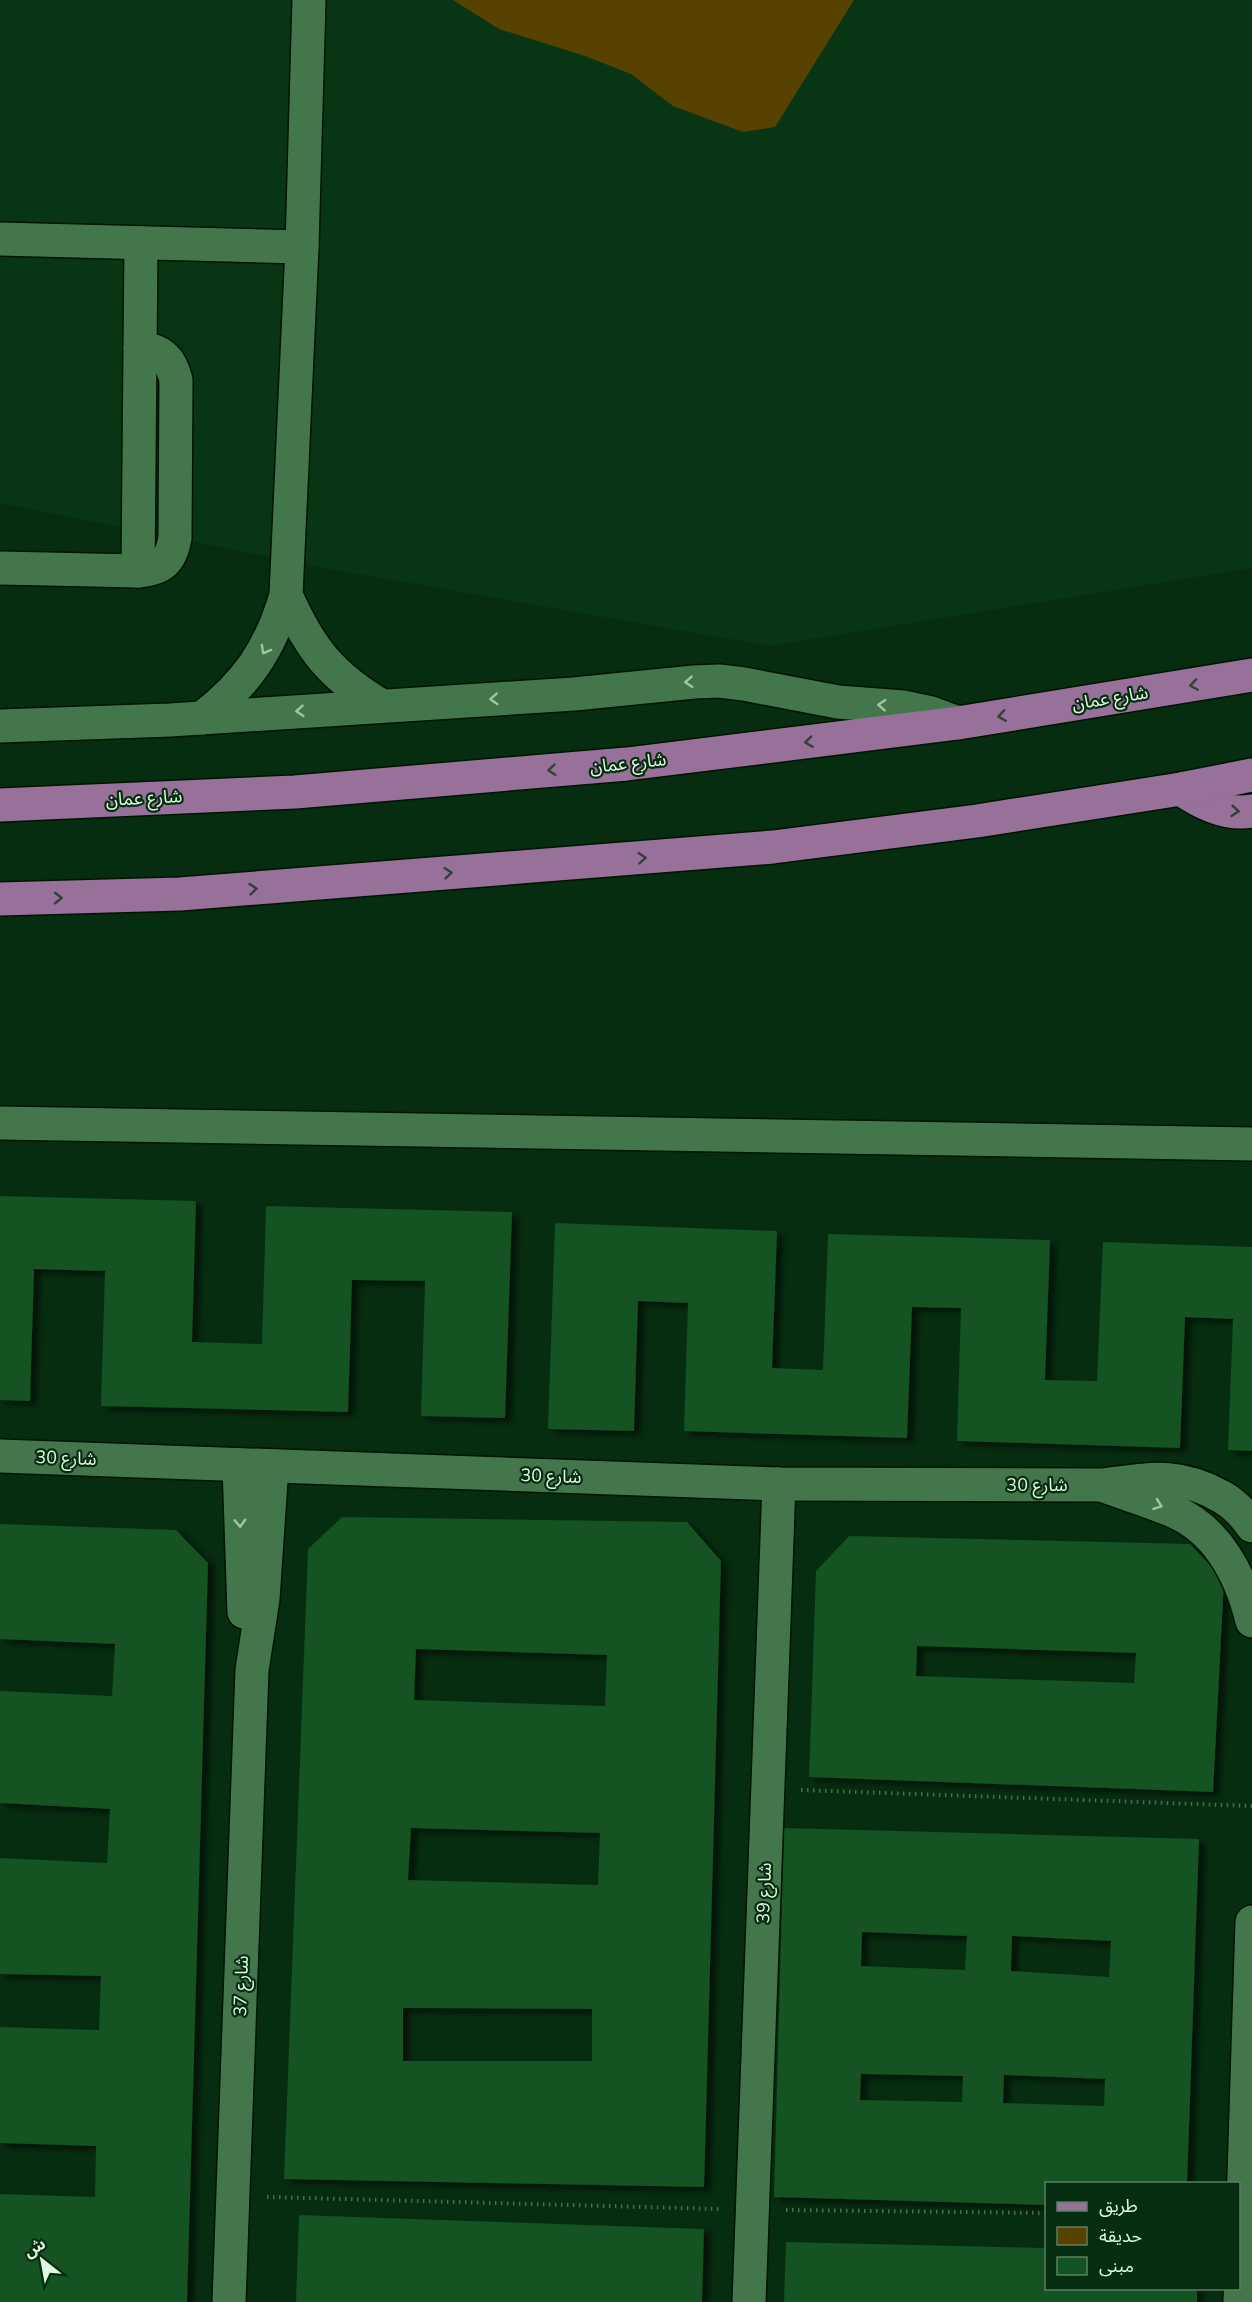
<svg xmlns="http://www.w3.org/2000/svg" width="1252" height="2302" viewBox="0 0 1252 2302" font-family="'Nunito Sans','Noto Sans Arabic',sans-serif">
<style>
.built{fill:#083614}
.green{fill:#584200}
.building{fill:#125322;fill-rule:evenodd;filter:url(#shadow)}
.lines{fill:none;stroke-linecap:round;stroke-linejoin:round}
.minor-casing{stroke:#001402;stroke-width:36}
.major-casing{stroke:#001402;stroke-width:36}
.path{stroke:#4b6e52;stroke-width:4;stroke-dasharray:1.5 4.5;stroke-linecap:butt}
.minor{stroke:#44764c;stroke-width:33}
.major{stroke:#977199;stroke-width:33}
.oneway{stroke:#a0c5a5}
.oneway2{stroke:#324139}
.labels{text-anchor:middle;stroke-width:4.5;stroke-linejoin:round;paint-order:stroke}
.street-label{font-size:18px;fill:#def9e0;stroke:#062d10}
</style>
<defs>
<filter id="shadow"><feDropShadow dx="6" dy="4" stdDeviation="3" flood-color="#0009"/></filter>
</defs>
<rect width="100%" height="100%" fill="#062d10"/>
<!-- built -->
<path class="built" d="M 0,0 L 1252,0 L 1252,568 L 769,646 L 341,571 L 0,503 Z"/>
<!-- green -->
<path class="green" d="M 453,0 L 854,0 L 775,127 L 743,132 L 673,106 L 631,74 L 585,56 L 499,29 Z"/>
<!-- building -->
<g class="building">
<path d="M 0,1196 L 196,1201 L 192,1342 L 262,1344 L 266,1206 L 512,1212 L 505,1418 L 421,1416 L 425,1281 L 352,1280 L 348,1412 L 101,1406 L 105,1271 L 34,1269 L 30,1401 L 0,1400 Z"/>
<path d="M 555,1223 L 777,1231 L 772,1368 L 823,1370 L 828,1234 L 1050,1240 L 1045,1380 L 1097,1381 L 1103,1242 L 1252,1247 L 1252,1451 L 1228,1450 L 1233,1319 L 1185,1317 L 1180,1448 L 957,1441 L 961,1308 L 912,1307 L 907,1438 L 684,1431 L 688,1303 L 638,1301 L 634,1431 L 548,1429 Z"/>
<path d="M 342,1517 L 687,1522 L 721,1561 L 704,2187 L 284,2179 L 308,1549 ZM 416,1649 L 607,1655 L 605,1706 L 414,1700 ZM 411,1828 L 600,1833 L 598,1885 L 408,1880 ZM 403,2008 L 592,2009 L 592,2061 L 403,2061 Z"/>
<path d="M 0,1524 L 176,1530 L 208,1563 L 187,2302 L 0,2302 L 0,2194 L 95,2197 L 96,2146 L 0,2143 L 0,2027 L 99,2030 L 101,1976 L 0,1974 L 0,1858 L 107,1863 L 110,1809 L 0,1803 L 0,1691 L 112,1696 L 115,1644 L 0,1639 Z"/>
<path d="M 849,1536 L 1190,1544 L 1224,1580 L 1213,1792 L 809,1777 L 816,1571 ZM 917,1646 L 1136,1653 L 1134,1683 L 916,1676 Z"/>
<path d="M 784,1828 L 1199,1839 L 1187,2184 L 1046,2184 L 1046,2205 L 774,2197 ZM 862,1932 L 967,1936 L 965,1970 L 861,1966 ZM 1012,1936 L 1111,1941 L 1109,1977 L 1011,1971 ZM 861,2074 L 963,2076 L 962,2102 L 860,2100 ZM 1004,2075 L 1105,2079 L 1104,2106 L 1003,2103 Z"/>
<path d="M 299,2215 L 704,2229 L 702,2302 L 296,2302 Z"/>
<path d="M 786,2242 L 1046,2248 L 1046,2288 L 1197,2288 L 1197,2302 L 784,2302 Z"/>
</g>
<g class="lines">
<!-- minor casing -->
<g class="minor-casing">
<g id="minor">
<path d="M 0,239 L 302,247"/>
<path d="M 0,568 L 138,571 C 162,569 171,561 175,538 L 176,380 C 171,359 161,350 140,348"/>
<path d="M 138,571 L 141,243"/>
<path d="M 286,595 C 310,649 331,676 382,706"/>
<path d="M 202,718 C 247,683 270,650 286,595 L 302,247 L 309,0"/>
<path d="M 0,726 L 170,720 L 574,694 L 694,682 L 719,681 L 744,684 L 838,702 L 903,707 L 931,713 L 958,723"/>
<path d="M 0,1123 L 1252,1144"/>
<path d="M 0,1456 L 779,1484 L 1103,1485 C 1149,1479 1179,1472 1222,1497 C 1233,1503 1245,1515 1252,1526"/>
<path d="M 239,1465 L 244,1612"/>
<path d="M 1107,1487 C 1129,1495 1152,1502 1173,1511 C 1218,1530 1241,1576 1252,1621"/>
<path d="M 229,2302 L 252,1670 L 263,1599 L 272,1466"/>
<path d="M 749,2302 L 779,1484"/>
<path d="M 1240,2302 L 1252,1922"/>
</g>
</g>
<!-- major casing -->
<g class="major-casing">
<g id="major">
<path d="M 1181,789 C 1201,803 1226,816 1252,811"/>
<path d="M 0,805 L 295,792 L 627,764 L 958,723 L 1252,675"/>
<path d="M 0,899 L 180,894 L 773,847 L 977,821 L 1181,789 L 1252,775"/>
</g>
</g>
<!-- path -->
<g class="path">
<path d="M 801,1790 L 1252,1806"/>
<path d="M 267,2197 L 719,2209"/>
<path d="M 786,2210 L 1046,2213"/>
</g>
<!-- minor -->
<use href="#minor" class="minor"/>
<!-- major -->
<use href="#major" class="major"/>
</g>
<!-- one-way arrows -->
<defs><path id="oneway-chevron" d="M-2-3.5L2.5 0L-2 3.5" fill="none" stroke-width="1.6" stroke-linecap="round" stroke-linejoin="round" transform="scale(1.5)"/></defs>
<g class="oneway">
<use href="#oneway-chevron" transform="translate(265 650) rotate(119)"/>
<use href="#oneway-chevron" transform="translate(689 682) rotate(176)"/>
<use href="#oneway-chevron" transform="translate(494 699) rotate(177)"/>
<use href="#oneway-chevron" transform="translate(882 705) rotate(-176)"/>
<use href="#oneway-chevron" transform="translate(300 711) rotate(176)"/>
<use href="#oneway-chevron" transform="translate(1158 1505) rotate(20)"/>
<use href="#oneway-chevron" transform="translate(240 1523) rotate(88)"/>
</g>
<g class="oneway2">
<use href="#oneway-chevron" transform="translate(1194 685) rotate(171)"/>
<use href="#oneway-chevron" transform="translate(1002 716) rotate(171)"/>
<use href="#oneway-chevron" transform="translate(809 742) rotate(173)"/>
<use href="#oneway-chevron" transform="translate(552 770) rotate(175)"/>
<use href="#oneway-chevron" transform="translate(1235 811) rotate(5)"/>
<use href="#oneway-chevron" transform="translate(642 858) rotate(-5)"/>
<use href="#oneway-chevron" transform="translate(448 873) rotate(-5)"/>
<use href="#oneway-chevron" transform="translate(253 889) rotate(-5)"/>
<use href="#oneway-chevron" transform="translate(58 898)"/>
</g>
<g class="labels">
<!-- street labels -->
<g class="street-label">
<text transform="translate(1110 698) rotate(-9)" y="6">شارع عمان</text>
<text transform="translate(628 763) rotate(-6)" y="6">شارع عمان</text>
<text transform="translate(144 798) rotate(-3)" y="6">شارع عمان</text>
<text transform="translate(66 1458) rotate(2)" y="6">شارع 30</text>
<text transform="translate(551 1476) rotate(2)" y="6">شارع 30</text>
<text x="1037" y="1491">شارع 30</text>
<text transform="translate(764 1893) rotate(-88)" y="6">شارع 39</text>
<text transform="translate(241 1986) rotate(-88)" y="6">شارع 37</text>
</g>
</g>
<!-- legend -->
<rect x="1045" y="2182" width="195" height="108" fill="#062d10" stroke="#5c7f63" stroke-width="1.5"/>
<rect x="1057" y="2202" width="30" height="9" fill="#977199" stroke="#5c7f63" stroke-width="1.5"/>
<text x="1099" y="2212" font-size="18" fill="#def9e0">طريق</text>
<rect x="1057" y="2227" width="30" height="18" fill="#584200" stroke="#5c7f63" stroke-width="1.5"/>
<text x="1099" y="2242" font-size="18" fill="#def9e0">حديقة</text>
<rect x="1057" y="2257" width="30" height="18" fill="#125322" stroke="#5c7f63" stroke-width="1.5"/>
<text x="1099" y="2272" font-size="18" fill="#def9e0">مبنى</text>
<!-- north arrow -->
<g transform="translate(42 2260) rotate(329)" stroke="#062d10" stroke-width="4.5" paint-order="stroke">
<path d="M0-4.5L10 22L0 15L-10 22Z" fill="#def9e0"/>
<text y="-9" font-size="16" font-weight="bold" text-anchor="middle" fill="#def9e0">ش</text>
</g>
</svg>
